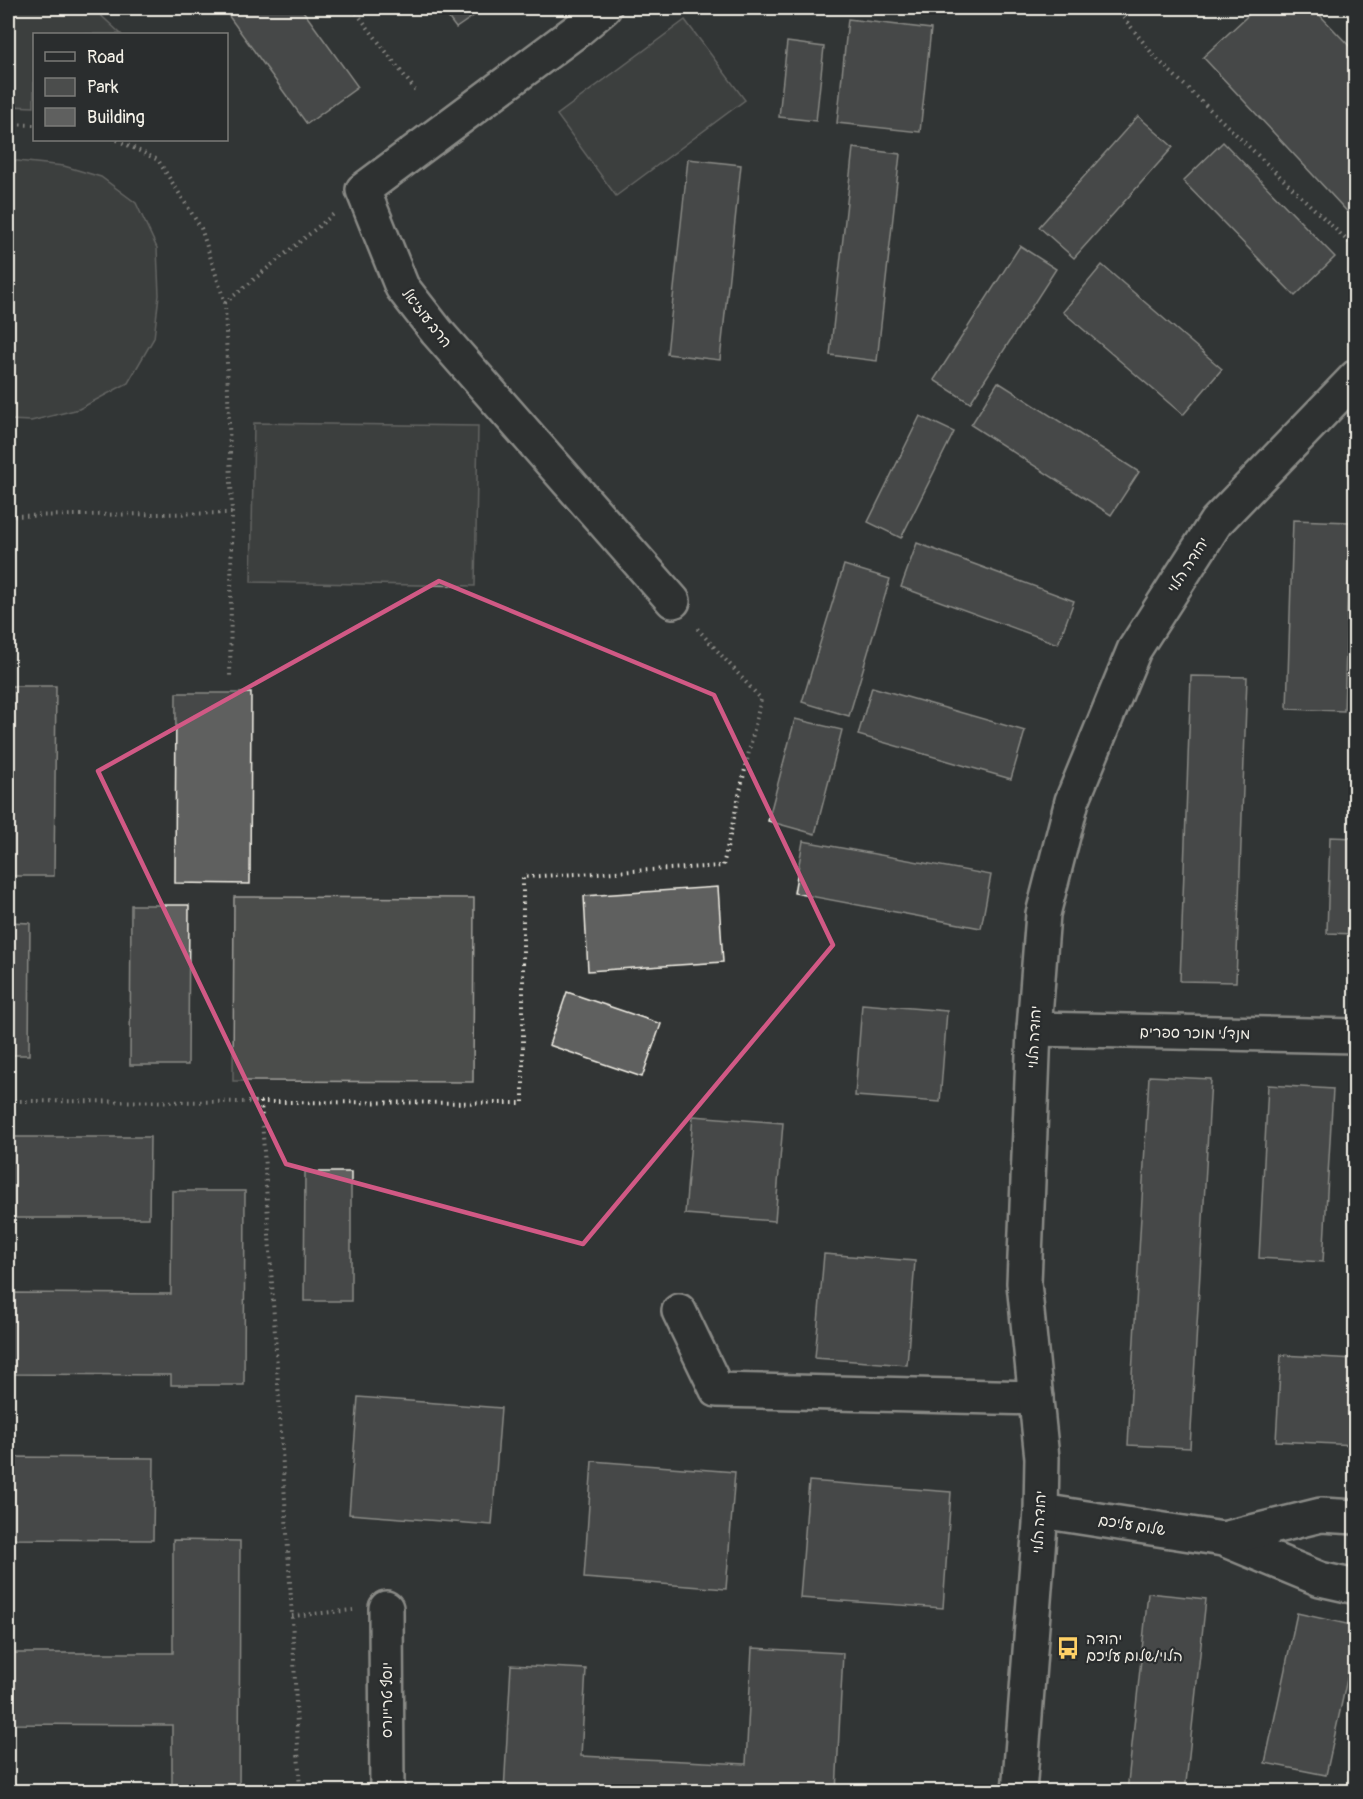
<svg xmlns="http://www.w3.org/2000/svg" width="1363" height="1799" viewBox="0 0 1363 1799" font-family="Pangolin,'Playpen Sans Hebrew',sans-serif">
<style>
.green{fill:#4b4d4c;stroke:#a09f9a;stroke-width:1.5}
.building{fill:#5f605f;stroke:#f4f1e8;stroke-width:1.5}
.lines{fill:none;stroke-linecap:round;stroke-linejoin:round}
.minor-casing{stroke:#f4f1e8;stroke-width:38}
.path{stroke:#f4f1e8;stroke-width:4;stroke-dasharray:1.5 4.5;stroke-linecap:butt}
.minor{stroke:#2a2d2e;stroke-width:33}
.marked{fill:none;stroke:#d15985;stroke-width:4.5;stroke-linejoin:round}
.labels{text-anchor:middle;stroke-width:4.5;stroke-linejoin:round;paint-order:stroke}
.street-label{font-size:15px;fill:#f4f1e8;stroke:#2a2d2e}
.poi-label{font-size:15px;fill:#f4f1e8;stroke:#2a2d2e;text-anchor:start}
</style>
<rect width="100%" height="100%" fill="#323535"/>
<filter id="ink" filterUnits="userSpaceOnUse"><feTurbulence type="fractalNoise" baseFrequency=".0167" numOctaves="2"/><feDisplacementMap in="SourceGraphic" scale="12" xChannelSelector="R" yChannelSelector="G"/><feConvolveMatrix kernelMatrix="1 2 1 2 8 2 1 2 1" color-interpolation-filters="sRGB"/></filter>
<g filter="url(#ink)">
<!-- green -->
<g class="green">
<path d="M 8,8 L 93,8 L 121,34 L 34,34 L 34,107 L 8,106 Z"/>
<path d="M 685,20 L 745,100 L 616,196 L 557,115 Z"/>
<path d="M 8,160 L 64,166 L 101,177 L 136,203 L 157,248 L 159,295 L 154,338 L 128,383 L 79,409 L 31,421 L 8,420 Z"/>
<path d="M 254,423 L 478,426 L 475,586 L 251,582 Z"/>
<path d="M 234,897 L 474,898 L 473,1082 L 233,1081 Z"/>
</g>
<!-- building -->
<g class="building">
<path d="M 223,8 L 301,8 L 358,87 L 307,124 Z"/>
<path d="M 441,8 L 485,8 L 456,28 Z"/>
<path d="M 1256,8 L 1313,8 L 1356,53 L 1356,221 L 1203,57 Z"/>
<path d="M 848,19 L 931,29 L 920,132 L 837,123 Z"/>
<path d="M 787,42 L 824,47 L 816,121 L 779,117 Z"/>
<path d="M 1138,116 L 1173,147 L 1074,258 L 1039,227 Z"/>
<path d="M 1223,142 L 1335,257 L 1295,296 L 1183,181 Z"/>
<path d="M 853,148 L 900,154 L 877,361 L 830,355 Z"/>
<path d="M 688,159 L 741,165 L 720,360 L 667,354 Z"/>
<path d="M 1020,246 L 1056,269 L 970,403 L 934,380 Z"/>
<path d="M 1102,265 L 1222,369 L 1183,415 L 1063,312 Z"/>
<path d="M 998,382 L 1139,472 L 1111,515 L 971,425 Z"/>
<path d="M 920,416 L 954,432 L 901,538 L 868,522 Z"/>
<path d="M 1293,520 L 1350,522 L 1344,711 L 1287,709 Z"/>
<path d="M 917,543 L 1074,601 L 1058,644 L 901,587 Z"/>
<path d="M 844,565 L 890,579 L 849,716 L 802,702 Z"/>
<rect x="8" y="579" width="4" height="62"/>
<path d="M 1191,676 L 1247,677 L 1236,982 L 1180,981 Z"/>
<path d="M 9,686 L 56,686 L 54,876 L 8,876 Z"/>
<path d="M 872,687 L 1025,731 L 1011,779 L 858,735 Z"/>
<path d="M 176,693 L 251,693 L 250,884 L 175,883 Z"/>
<path d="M 795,719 L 842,730 L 815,834 L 768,821 Z"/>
<path d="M 1330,837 L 1356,838 L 1356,934 L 1327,933 Z"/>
<path d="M 803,841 L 991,875 L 981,928 L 794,893 Z"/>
<path d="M 718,887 L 723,962 L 588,971 L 584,896 Z"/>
<path d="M 131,905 L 189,905 L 188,1065 L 130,1065 Z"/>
<path d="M 8,922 L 30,923 L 29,1055 L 8,1055 Z"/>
<path d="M 567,992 L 661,1024 L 642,1077 L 549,1045 Z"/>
<path d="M 862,1004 L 947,1011 L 940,1102 L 855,1096 Z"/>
<path d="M 1149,1076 L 1211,1079 L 1190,1448 L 1128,1445 Z"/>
<path d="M 1268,1085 L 1333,1089 L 1323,1262 L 1259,1258 Z"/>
<path d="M 693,1116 L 783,1123 L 775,1221 L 685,1214 Z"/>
<path d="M 8,1137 L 150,1137 L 149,1218 L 8,1218 Z"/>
<path d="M 305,1172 L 351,1172 L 351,1301 L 304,1301 Z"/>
<path d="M 172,1191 L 245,1191 L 244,1385 L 171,1385 L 171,1375 L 8,1374 L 8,1293 L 171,1294 Z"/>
<path d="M 824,1254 L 915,1261 L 907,1365 L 815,1358 Z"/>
<path d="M 1281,1355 L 1356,1359 L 1356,1445 L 1276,1441 Z"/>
<path d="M 358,1397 L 501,1408 L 492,1525 L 349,1514 Z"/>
<path d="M 8,1457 L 154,1458 L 153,1540 L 8,1539 Z"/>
<path d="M 592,1461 L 735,1472 L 726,1589 L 584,1578 Z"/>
<path d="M 809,1481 L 951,1492 L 943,1608 L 800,1598 Z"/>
<path d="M 173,1540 L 240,1541 L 239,1792 L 172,1792 L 172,1725 L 8,1724 L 8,1653 L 173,1653 Z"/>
<path d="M 1148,1593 L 1206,1599 L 1185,1792 L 1127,1792 Z"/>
<path d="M 1297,1613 L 1356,1626 L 1356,1638 L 1326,1775 L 1265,1763 Z"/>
<path d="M 752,1648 L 843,1653 L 836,1792 L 504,1792 L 511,1665 L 586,1669 L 581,1756 L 746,1764 Z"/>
</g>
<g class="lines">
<!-- minor casing -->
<g class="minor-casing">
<g id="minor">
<path d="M 604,8 L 579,29 L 363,190 L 402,287 L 437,332 L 673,601"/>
<path d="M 1034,1029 L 1356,1036"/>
<path d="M 679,1311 L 717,1390 L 1036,1398"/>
<path d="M 1041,1511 L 1223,1539 L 1320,1579 L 1356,1587"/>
<path d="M 1223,1539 L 1321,1515 L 1356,1517"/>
<path d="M 386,1608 L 387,1792"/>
<path d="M 1019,1792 L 1041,1511 L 1042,1458 L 1024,1283 L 1034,1029 L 1043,914 L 1072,801 L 1134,650 L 1216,522 L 1356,377"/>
</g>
</g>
<!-- path -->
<g class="path">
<path d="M 353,8 L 415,90"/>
<path d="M 1116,8 L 1155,57 L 1356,249"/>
<path d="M 8,124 L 34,125"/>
<path d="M 117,140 L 158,160 L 201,228 L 225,303 L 232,513 L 230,680"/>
<path d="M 225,303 L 335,213"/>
<path d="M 8,516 L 232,513"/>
<path d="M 8,1101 L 523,1103 L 523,877 L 723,866 L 761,699 L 695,626"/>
<path d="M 261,1102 L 292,1616 L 300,1792"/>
<path d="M 292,1616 L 353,1610"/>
</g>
<!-- minor -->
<use href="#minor" class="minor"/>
</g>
</g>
<!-- marked area -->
<path d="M0 0H1363V1799H0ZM 439,581 L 714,695 L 833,945 L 583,1244 L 286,1164 L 98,771 Z" fill="#323535" fill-opacity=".55" fill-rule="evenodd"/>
<path class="marked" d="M 439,581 L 714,695 L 833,945 L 583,1244 L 286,1164 L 98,771 Z"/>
<!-- icons -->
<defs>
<g id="bus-bare" transform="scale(1.8)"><path d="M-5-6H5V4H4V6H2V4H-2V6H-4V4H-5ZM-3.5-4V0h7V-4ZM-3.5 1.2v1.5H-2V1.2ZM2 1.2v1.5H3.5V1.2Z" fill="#ffd166" stroke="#2a2d2e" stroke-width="2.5" paint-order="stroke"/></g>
</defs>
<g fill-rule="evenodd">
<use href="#bus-bare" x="1068" y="1648"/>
</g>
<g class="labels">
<!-- street labels -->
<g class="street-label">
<text transform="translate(427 318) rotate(52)" y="5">הרב עוזיאל</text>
<text transform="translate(1188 565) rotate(-57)" y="5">יהודה הלוי</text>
<text transform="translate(1195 1033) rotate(1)" y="5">מנדלי מוכר ספרים</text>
<text transform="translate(1034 1037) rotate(-87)" y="5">יהודה הלוי</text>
<text transform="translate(1039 1522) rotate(-87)" y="5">יהודה הלוי</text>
<text transform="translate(1132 1525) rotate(9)" y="5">שלום עליכם</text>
<text transform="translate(387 1700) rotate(-90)" y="5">יוסף טרייורס</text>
</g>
<!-- poi labels -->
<g class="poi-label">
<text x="1086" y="1644">יהודה<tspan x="1086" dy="17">הלוי/שלום עליכם</tspan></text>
</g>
</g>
<!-- margin -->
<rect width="1363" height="1799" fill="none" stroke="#2a2d2e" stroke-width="30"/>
<rect x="15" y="15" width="1333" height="1769" fill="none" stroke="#f4f1e8" stroke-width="2" filter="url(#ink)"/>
<!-- legend -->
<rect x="33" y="33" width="195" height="108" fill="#2a2d2e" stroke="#7b7b78" stroke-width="1.5"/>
<rect x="45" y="52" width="30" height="9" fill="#2a2d2e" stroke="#7b7b78" stroke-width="1.5"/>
<text x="87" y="63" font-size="18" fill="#f4f1e8">Road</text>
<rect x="45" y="78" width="30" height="18" fill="#4b4d4c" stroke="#7b7b78" stroke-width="1.5"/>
<text x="87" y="93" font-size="18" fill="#f4f1e8">Park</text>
<rect x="45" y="108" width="30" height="18" fill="#5f605f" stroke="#7b7b78" stroke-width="1.5"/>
<text x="87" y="123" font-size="18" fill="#f4f1e8">Building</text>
</svg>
